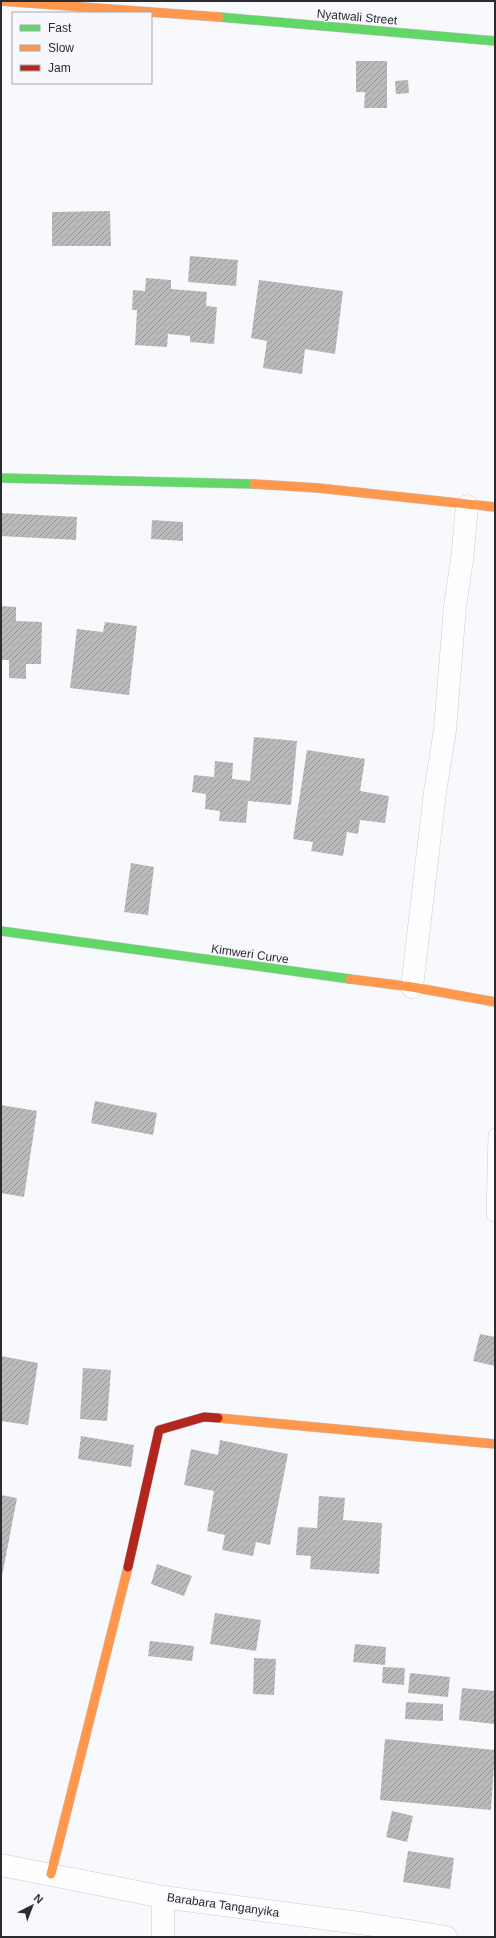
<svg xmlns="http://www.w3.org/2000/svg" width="496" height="1938" viewBox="0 0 496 1938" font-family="Arial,sans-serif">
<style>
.building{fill:url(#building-hatch)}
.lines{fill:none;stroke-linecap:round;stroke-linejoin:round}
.lane-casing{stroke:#cbccce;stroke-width:14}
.street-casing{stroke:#cbccce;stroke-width:23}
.fast-casing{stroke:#cbccce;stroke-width:10}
.slow-casing{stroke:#cbccce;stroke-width:10}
.jam-casing{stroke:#cbccce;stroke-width:10}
.lane{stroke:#fefeff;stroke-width:13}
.street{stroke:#fefeff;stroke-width:22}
.fast{stroke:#63d668;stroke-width:9}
.slow{stroke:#ff974d;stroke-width:9}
.jam{stroke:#b3261e;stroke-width:9}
.labels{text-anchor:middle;stroke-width:3;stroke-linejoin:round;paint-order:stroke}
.street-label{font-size:12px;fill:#2b2c30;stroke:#f6f8fe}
</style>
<defs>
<pattern id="building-hatch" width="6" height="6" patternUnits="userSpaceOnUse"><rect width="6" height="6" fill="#bbbabb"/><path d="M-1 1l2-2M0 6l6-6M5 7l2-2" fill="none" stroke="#989798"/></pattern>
</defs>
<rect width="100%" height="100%" fill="#f8f9fc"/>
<!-- building -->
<g class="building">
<path d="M 356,61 L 387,61 L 387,108 L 364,108 L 365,92 L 356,92 Z"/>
<path d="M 408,80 L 409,93 L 396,94 L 395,81 Z"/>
<path d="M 110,211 L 111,246 L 52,246 L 52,212 Z"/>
<path d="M 190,256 L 238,260 L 236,286 L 188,282 Z"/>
<path d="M 146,278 L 171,280 L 171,289 L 207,292 L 206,306 L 217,307 L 214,344 L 190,342 L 190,336 L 168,334 L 167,347 L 135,345 L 137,310 L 132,310 L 133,290 L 145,291 Z"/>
<path d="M 259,280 L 343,291 L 335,354 L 305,349 L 302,374 L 263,368 L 267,341 L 251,338 Z"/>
<path d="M 1,513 L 77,517 L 76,540 L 1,536 Z"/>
<path d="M 152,520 L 183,522 L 183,541 L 151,539 Z"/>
<path d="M 1,606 L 16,607 L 16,621 L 42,622 L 41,664 L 26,664 L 26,679 L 9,678 L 9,660 L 1,660 Z"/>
<path d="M 105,622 L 137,626 L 129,695 L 70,688 L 77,629 L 103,632 Z"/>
<path d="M 254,737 L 297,741 L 291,805 L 248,801 L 246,823 L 219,821 L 220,811 L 205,809 L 206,794 L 192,792 L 194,775 L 214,777 L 215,761 L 233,763 L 232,779 L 250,781 Z"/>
<path d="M 307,750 L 365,759 L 360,791 L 389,796 L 385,823 L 360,820 L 358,834 L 347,832 L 343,856 L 311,851 L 313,842 L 293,839 Z"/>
<path d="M 131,863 L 154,867 L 148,915 L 124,912 Z"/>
<path d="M 95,1101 L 157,1113 L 153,1135 L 91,1123 Z"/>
<path d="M 1,1105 L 37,1111 L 24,1197 L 1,1193 Z"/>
<path d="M 480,1334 L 495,1337 L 495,1366 L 473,1361 Z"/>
<path d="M 1,1356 L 38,1363 L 28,1425 L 1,1421 Z"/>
<path d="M 83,1368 L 111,1370 L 107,1421 L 80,1419 Z"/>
<path d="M 81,1436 L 134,1445 L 131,1467 L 78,1459 Z"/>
<path d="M 220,1440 L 288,1454 L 270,1545 L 256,1542 L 253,1556 L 222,1550 L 225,1535 L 207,1531 L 214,1491 L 184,1485 L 191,1449 L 218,1455 Z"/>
<path d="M 1,1495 L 17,1498 L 2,1576 L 1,1576 Z"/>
<path d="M 319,1496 L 345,1498 L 343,1520 L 382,1523 L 379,1574 L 310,1569 L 311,1556 L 296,1555 L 298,1527 L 317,1528 Z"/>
<path d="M 157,1564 L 192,1576 L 184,1596 L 151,1584 Z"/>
<path d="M 215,1613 L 261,1620 L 256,1651 L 210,1644 Z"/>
<path d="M 150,1641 L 194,1646 L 192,1661 L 148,1656 Z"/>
<path d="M 355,1644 L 386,1647 L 385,1665 L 353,1662 Z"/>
<path d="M 254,1658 L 276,1659 L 274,1695 L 253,1694 Z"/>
<path d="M 383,1667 L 405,1668 L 404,1685 L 382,1683 Z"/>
<path d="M 410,1673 L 450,1677 L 448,1697 L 408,1693 Z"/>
<path d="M 462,1688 L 495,1691 L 495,1724 L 459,1720 Z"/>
<path d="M 406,1702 L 443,1704 L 443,1721 L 405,1719 Z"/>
<path d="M 385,1739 L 495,1750 L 491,1810 L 380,1800 Z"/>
<path d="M 392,1811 L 413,1816 L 407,1842 L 386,1837 Z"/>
<path d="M 408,1851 L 454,1858 L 450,1889 L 403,1882 Z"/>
</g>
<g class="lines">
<!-- lane casing -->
<g class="lane-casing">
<path id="lane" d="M 493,1215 L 495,1135"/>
</g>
<!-- street casing -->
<g class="street-casing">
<g id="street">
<path d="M 412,987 L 435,792 L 445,730 L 455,606 L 462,560 L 467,506"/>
<path d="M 1,1865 L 163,1897 L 367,1924 L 446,1937"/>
<path d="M 163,1937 L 163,1897"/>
</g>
</g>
<!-- fast casing -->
<g class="fast-casing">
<g id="fast">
<path d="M 219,17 L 495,41"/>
<path d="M 1,478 L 254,484"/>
<path d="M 1,931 L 350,979"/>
</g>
</g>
<!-- slow casing -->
<g class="slow-casing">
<g id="slow">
<path d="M 1,1 L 219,17"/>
<path d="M 254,484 L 318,488 L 495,507"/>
<path d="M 350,979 L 412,987 L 495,1002"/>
<path d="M 218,1418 L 495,1444"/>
<path d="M 51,1874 L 128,1567"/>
</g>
</g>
<!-- jam casing -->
<g class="jam-casing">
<path id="jam" d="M 128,1567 L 159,1430 L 204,1417 L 218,1418"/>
</g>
<!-- lane -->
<use href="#lane" class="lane"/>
<!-- street -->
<use href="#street" class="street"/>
<!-- fast -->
<use href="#fast" class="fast"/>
<!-- slow -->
<use href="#slow" class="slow"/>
<!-- jam -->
<use href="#jam" class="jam"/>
</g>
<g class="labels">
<!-- street labels -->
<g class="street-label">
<text transform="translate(357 17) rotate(5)" y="4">Nyatwali Street</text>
<text transform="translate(250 954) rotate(8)" y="4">Kimweri Curve</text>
<text transform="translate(223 1905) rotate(8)" y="4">Barabara Tanganyika</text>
</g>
</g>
<!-- border -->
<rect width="496" height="1938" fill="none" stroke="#2b2c30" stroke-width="4"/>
<!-- legend -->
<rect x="12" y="12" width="140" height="72" fill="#f6f8fe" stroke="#a5a6ac"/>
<rect x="20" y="25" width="20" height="6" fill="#63d668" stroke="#a5a6ac"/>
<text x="48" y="32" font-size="12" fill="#2b2c30">Fast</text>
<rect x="20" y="45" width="20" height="6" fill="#ff974d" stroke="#a5a6ac"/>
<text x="48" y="52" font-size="12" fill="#2b2c30">Slow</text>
<rect x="20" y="65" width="20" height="6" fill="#b3261e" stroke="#a5a6ac"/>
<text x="48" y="72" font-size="12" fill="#2b2c30">Jam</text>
<!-- north arrow -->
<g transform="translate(32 1906) rotate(42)" stroke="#f6f8fe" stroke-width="3" paint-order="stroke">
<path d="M0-3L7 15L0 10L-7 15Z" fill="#2b2c30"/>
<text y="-6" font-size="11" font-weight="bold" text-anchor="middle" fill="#2b2c30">N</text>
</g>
</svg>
